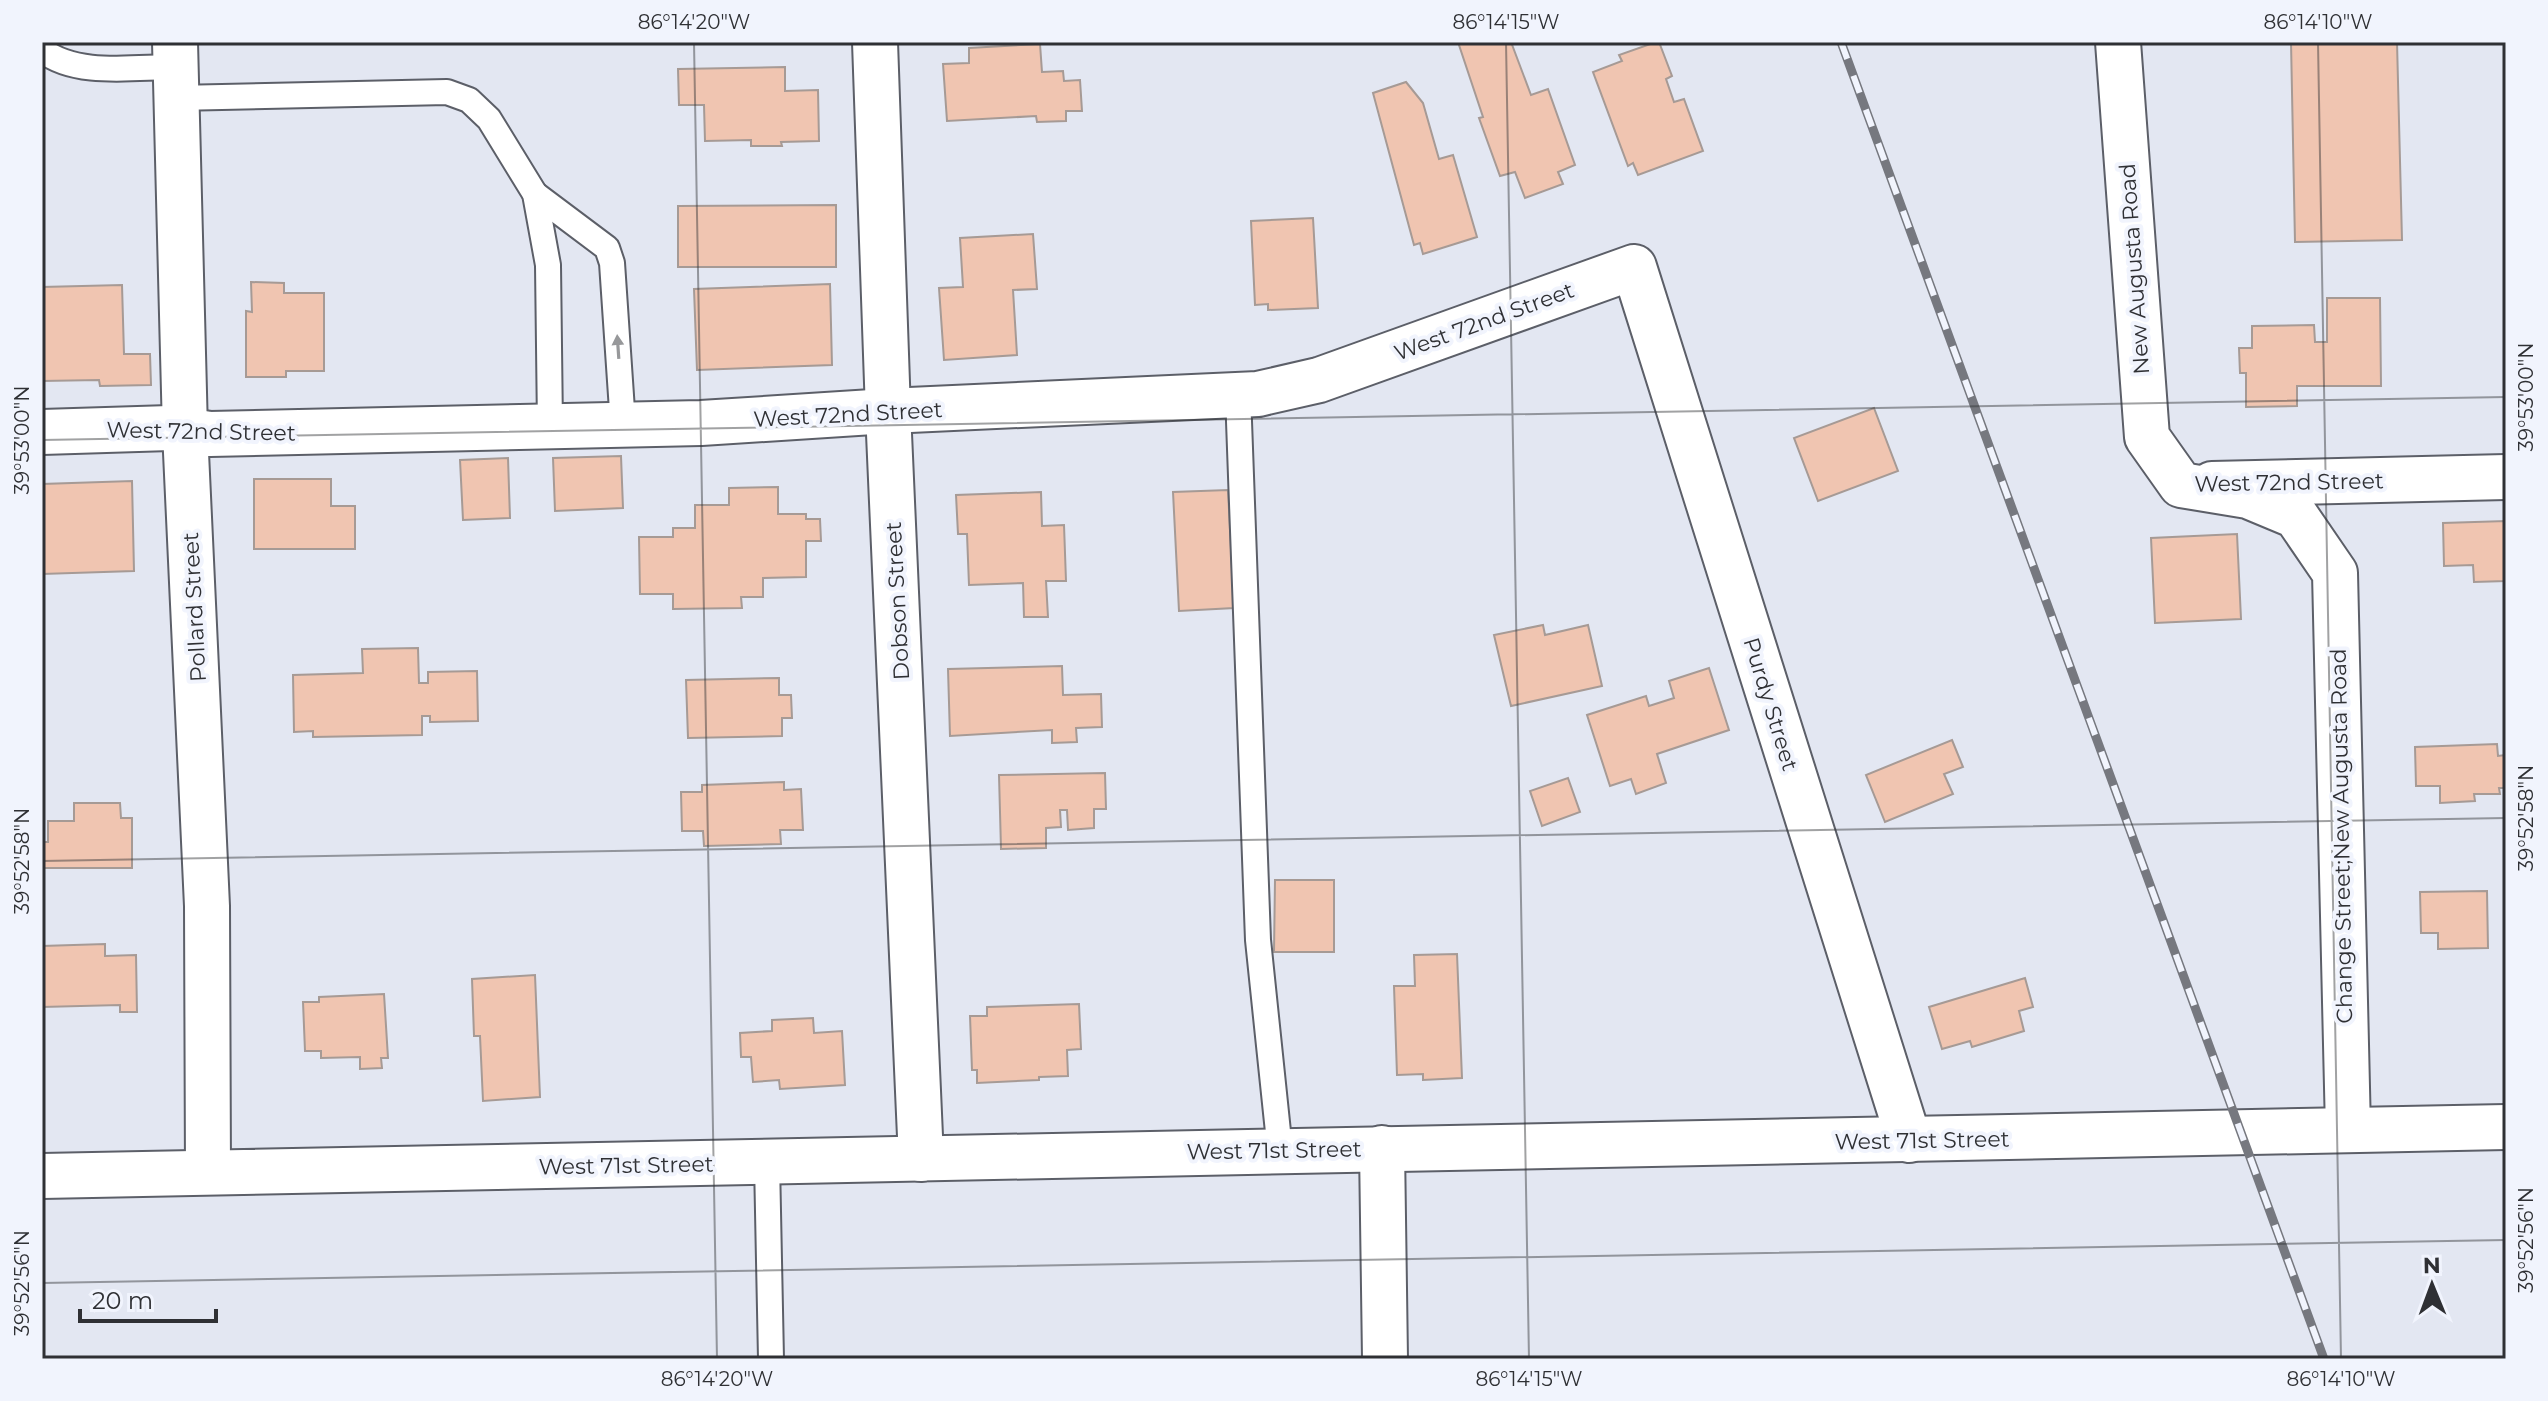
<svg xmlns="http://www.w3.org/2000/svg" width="2548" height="1401" viewBox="0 0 2548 1401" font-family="Montserrat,sans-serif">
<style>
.building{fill:#f0c5b1;stroke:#a69a95;stroke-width:2}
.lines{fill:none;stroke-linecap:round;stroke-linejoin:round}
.lane-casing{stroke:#5c5f68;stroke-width:28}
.street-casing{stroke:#5c5f68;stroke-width:48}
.secondary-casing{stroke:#5c5f68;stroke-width:48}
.lane{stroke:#fff;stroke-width:24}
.street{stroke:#fff;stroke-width:44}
.secondary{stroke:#fff;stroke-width:44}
.rail-casing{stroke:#76787f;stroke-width:9}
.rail{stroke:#f1f4fd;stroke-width:6;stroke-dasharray:18;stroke-linecap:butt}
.oneway{fill:#97989a}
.ticks{fill:none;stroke:#2f3034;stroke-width:2;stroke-opacity:0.45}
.labels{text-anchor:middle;stroke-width:8;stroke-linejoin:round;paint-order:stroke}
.street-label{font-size:22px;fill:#2f3034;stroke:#f1f4fd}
.neatline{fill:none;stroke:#2f3034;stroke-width:3}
.ticks-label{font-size:20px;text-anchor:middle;fill:#2f3034}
</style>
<rect width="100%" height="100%" fill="#e3e7f2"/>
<!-- building -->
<g class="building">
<path d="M 1458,42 L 1511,42 L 1531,95 L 1548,89 L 1575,165 L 1558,172 L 1563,184 L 1525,198 L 1515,172 L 1500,176 L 1479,118 L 1483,117 Z"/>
<path d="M 1656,42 L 1659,42 L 1672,76 L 1666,79 L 1674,102 L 1684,99 L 1703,151 L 1638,175 L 1633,163 L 1628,166 L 1593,72 L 1622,61 L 1619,55 Z"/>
<path d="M 2291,42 L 2397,42 L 2402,240 L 2295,242 Z"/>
<path d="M 1040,44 L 1042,72 L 1063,71 L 1064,81 L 1080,80 L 1082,111 L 1066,111 L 1066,121 L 1037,122 L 1036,116 L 947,121 L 943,64 L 969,63 L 969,48 Z"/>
<path d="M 785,67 L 785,91 L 818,90 L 819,141 L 781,142 L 782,146 L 751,146 L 751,140 L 705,141 L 704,105 L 679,105 L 678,69 Z"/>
<path d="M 1406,82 L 1423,103 L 1439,159 L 1453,155 L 1477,237 L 1423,254 L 1420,243 L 1414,245 L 1373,93 Z"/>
<path d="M 836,205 L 836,267 L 678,267 L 678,206 Z"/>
<path d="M 1313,218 L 1318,308 L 1268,310 L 1268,304 L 1255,305 L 1251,221 Z"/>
<path d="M 1033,234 L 1037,289 L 1013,290 L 1017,355 L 944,360 L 939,288 L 963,287 L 960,238 Z"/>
<path d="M 251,282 L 284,283 L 284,293 L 324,293 L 324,371 L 286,371 L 286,377 L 246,377 L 246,311 L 252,312 Z"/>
<path d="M 830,284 L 832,365 L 697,370 L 694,289 Z"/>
<path d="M 122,285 L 124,354 L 150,354 L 151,385 L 100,386 L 99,380 L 42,381 L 42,287 Z"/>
<path d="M 2327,298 L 2380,298 L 2381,386 L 2297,386 L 2297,406 L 2246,407 L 2246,373 L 2240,373 L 2239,348 L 2252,348 L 2252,326 L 2314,325 L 2315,342 L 2327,342 Z"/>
<path d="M 1874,408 L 1898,471 L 1818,501 L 1794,438 Z"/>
<path d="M 621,456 L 623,508 L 555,511 L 553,458 Z"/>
<path d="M 508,458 L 510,518 L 463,520 L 460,460 Z"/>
<path d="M 254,479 L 331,479 L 331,506 L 355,506 L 355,549 L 254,549 Z"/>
<path d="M 132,481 L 134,571 L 42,574 L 42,484 Z"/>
<path d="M 778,487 L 778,514 L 806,514 L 806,519 L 820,519 L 821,541 L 806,541 L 806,577 L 763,578 L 763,597 L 741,597 L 742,608 L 673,609 L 673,594 L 640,594 L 639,537 L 673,537 L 673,528 L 695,528 L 695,505 L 729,505 L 729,488 Z"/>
<path d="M 1228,490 L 1234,608 L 1179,611 L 1173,492 Z"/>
<path d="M 1041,492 L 1042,526 L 1064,525 L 1066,581 L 1046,581 L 1048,617 L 1024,617 L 1023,583 L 969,585 L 967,534 L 958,534 L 956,495 Z"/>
<path d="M 2506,521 L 2506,581 L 2474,582 L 2473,565 L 2444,566 L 2443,523 Z"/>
<path d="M 2237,534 L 2241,619 L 2155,623 L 2151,538 Z"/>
<path d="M 1543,625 L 1545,635 L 1588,625 L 1602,686 L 1511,706 L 1494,635 Z"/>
<path d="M 418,648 L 419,683 L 428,683 L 428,672 L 477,671 L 478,721 L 430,722 L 430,716 L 422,716 L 422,735 L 313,737 L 313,731 L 294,732 L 293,675 L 363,673 L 362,649 Z"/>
<path d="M 1062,666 L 1063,695 L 1101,694 L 1102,727 L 1076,728 L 1077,742 L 1052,743 L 1052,730 L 950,736 L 948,669 Z"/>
<path d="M 1709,668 L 1729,730 L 1657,754 L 1666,783 L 1636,794 L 1631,779 L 1610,786 L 1587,715 L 1646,696 L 1649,706 L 1674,698 L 1669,681 Z"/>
<path d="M 779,678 L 779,695 L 791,695 L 792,718 L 782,718 L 782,736 L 688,738 L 686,680 Z"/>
<path d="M 1952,740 L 1963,767 L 1944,774 L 1953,794 L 1885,822 L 1866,775 Z"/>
<path d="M 2497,744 L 2498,756 L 2506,755 L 2506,788 L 2499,788 L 2500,794 L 2474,794 L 2475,801 L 2440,803 L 2440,786 L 2416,786 L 2415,747 Z"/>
<path d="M 1105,773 L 1106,809 L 1094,809 L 1094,828 L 1068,830 L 1067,810 L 1060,810 L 1061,827 L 1046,828 L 1046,848 L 1001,849 L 999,775 Z"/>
<path d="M 1568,778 L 1580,812 L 1542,826 L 1530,791 Z"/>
<path d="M 784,782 L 784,790 L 801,789 L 803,830 L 780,830 L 781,844 L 704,846 L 703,831 L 682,831 L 681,792 L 702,792 L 702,785 Z"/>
<path d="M 74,803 L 120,803 L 121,818 L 132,818 L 132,868 L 42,868 L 42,842 L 48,842 L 48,821 L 74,821 Z"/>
<path d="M 1275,880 L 1334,880 L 1334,952 L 1274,952 Z"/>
<path d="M 2487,891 L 2488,948 L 2438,949 L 2438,933 L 2421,933 L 2420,892 Z"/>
<path d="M 105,944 L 105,956 L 136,955 L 137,1012 L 120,1012 L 120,1005 L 42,1007 L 42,946 Z"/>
<path d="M 1457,954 L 1462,1078 L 1423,1080 L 1423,1074 L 1397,1075 L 1394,986 L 1415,986 L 1414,955 Z"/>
<path d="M 535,975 L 540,1097 L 483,1101 L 480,1036 L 474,1036 L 472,979 Z"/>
<path d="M 2025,978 L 2033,1007 L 2019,1011 L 2024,1031 L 1972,1047 L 1970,1041 L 1942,1049 L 1929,1007 Z"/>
<path d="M 384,994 L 388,1058 L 381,1058 L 382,1068 L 360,1069 L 360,1057 L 321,1058 L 321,1051 L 305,1051 L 303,1002 L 319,1002 L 319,997 Z"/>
<path d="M 1079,1004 L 1081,1049 L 1067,1050 L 1068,1076 L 1039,1077 L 1039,1080 L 977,1083 L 977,1070 L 972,1070 L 970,1016 L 987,1016 L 987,1007 Z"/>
<path d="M 813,1018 L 814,1033 L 842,1031 L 845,1085 L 780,1089 L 779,1080 L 753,1082 L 751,1057 L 741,1057 L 740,1033 L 772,1031 L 772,1020 Z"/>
</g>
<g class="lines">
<!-- lane casing -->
<g class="lane-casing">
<g id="lane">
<path d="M 42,50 C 76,77 134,67 175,67"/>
<path d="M 176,98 L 447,92 L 469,100 L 489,119 L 535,194 L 548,265 L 550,427"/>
<path d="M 535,194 L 607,248 L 612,263 L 623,425"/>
<path d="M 1238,394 L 1258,940 L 1280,1151"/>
<path d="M 767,1162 L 771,1359"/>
</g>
</g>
<!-- street casing -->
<g class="street-casing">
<g id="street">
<path d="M 175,42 L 185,431 L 207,906 L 208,1172"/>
<path d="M 875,42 L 888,411 L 921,1159"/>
<path d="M 42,432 L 170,428 L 210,434 L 701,423 L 888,411 L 1258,394 L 1319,380 L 1634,267 L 1909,1140"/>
<path d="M 2212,484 L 2506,477"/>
<path d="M 1382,1148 L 1385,1359"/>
</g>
</g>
<!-- secondary casing -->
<g class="secondary-casing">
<g id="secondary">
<path d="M 2118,42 L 2147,437 L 2181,485 L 2248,496 L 2296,516 L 2335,573 L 2348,1130"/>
<path d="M 42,1176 L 2506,1127"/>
</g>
</g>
<!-- lane -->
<use href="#lane" class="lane"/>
<!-- street -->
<use href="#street" class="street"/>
<!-- secondary -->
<use href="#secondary" class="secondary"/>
<!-- rail casing -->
<g class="rail-casing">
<path id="rail" d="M 1841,42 L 2324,1359"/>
</g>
<!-- rail -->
<use href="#rail" class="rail"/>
</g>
<!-- one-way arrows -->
<defs><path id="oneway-solid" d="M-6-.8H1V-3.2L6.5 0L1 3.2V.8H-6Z" transform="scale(2)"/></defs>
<use class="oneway" href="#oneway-solid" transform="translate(618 347) rotate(-94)"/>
<!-- ticks -->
<path class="ticks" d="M 694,42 L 717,1359M 1506,42 L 1529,1359M 2318,42 L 2341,1359M 42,440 L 2506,397M 42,861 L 2506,818M 42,1283 L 2506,1240"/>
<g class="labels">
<!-- street labels -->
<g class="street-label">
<text transform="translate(2134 269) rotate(-94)" y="8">New Augusta Road</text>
<text transform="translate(1484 321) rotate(-20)" y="8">West 72nd Street</text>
<text transform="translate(848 414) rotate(-3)" y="8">West 72nd Street</text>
<text transform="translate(201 431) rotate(1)" y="8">West 72nd Street</text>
<text transform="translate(2289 482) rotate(-1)" y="8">West 72nd Street</text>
<text transform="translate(897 601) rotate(-93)" y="8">Dobson Street</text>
<text transform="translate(194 607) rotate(-93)" y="8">Pollard Street</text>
<text transform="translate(1771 704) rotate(73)" y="8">Purdy Street</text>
<text transform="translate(2341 836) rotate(-91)" y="8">Change Street;New Augusta Road</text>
<text transform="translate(1922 1140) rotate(-1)" y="8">West 71st Street</text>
<text transform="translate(1274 1150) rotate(-1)" y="8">West 71st Street</text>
<text transform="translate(626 1165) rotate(-1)" y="8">West 71st Street</text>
</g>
</g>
<!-- border -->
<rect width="2548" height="1401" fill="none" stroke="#f1f4fd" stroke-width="88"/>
<!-- north arrow -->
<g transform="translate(2432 1285) rotate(359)" stroke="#f1f4fd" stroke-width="6" paint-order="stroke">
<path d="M0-6L14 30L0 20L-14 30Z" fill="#2f3034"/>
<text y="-12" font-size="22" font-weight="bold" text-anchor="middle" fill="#2f3034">N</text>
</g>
<!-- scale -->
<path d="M80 1309v12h136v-12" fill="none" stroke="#2f3034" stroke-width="4"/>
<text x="92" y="1309" font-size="24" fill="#2f3034" stroke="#f1f4fd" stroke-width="6" paint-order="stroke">20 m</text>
<rect x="44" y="44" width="2460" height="1313" class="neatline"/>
<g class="ticks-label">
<text x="694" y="29">86°14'20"W</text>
<text x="1506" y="29">86°14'15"W</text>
<text x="2318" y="29">86°14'10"W</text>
<text transform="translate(2526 397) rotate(-90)" y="7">39°53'00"N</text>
<text transform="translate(22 440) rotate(-90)" y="7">39°53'00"N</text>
<text transform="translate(2526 818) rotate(-90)" y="7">39°52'58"N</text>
<text transform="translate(22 861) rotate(-90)" y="7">39°52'58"N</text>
<text transform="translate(2526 1240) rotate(-90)" y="7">39°52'56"N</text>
<text transform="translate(22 1283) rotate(-90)" y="7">39°52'56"N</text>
<text x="717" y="1386">86°14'20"W</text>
<text x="1529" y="1386">86°14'15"W</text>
<text x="2341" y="1386">86°14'10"W</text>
</g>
</svg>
